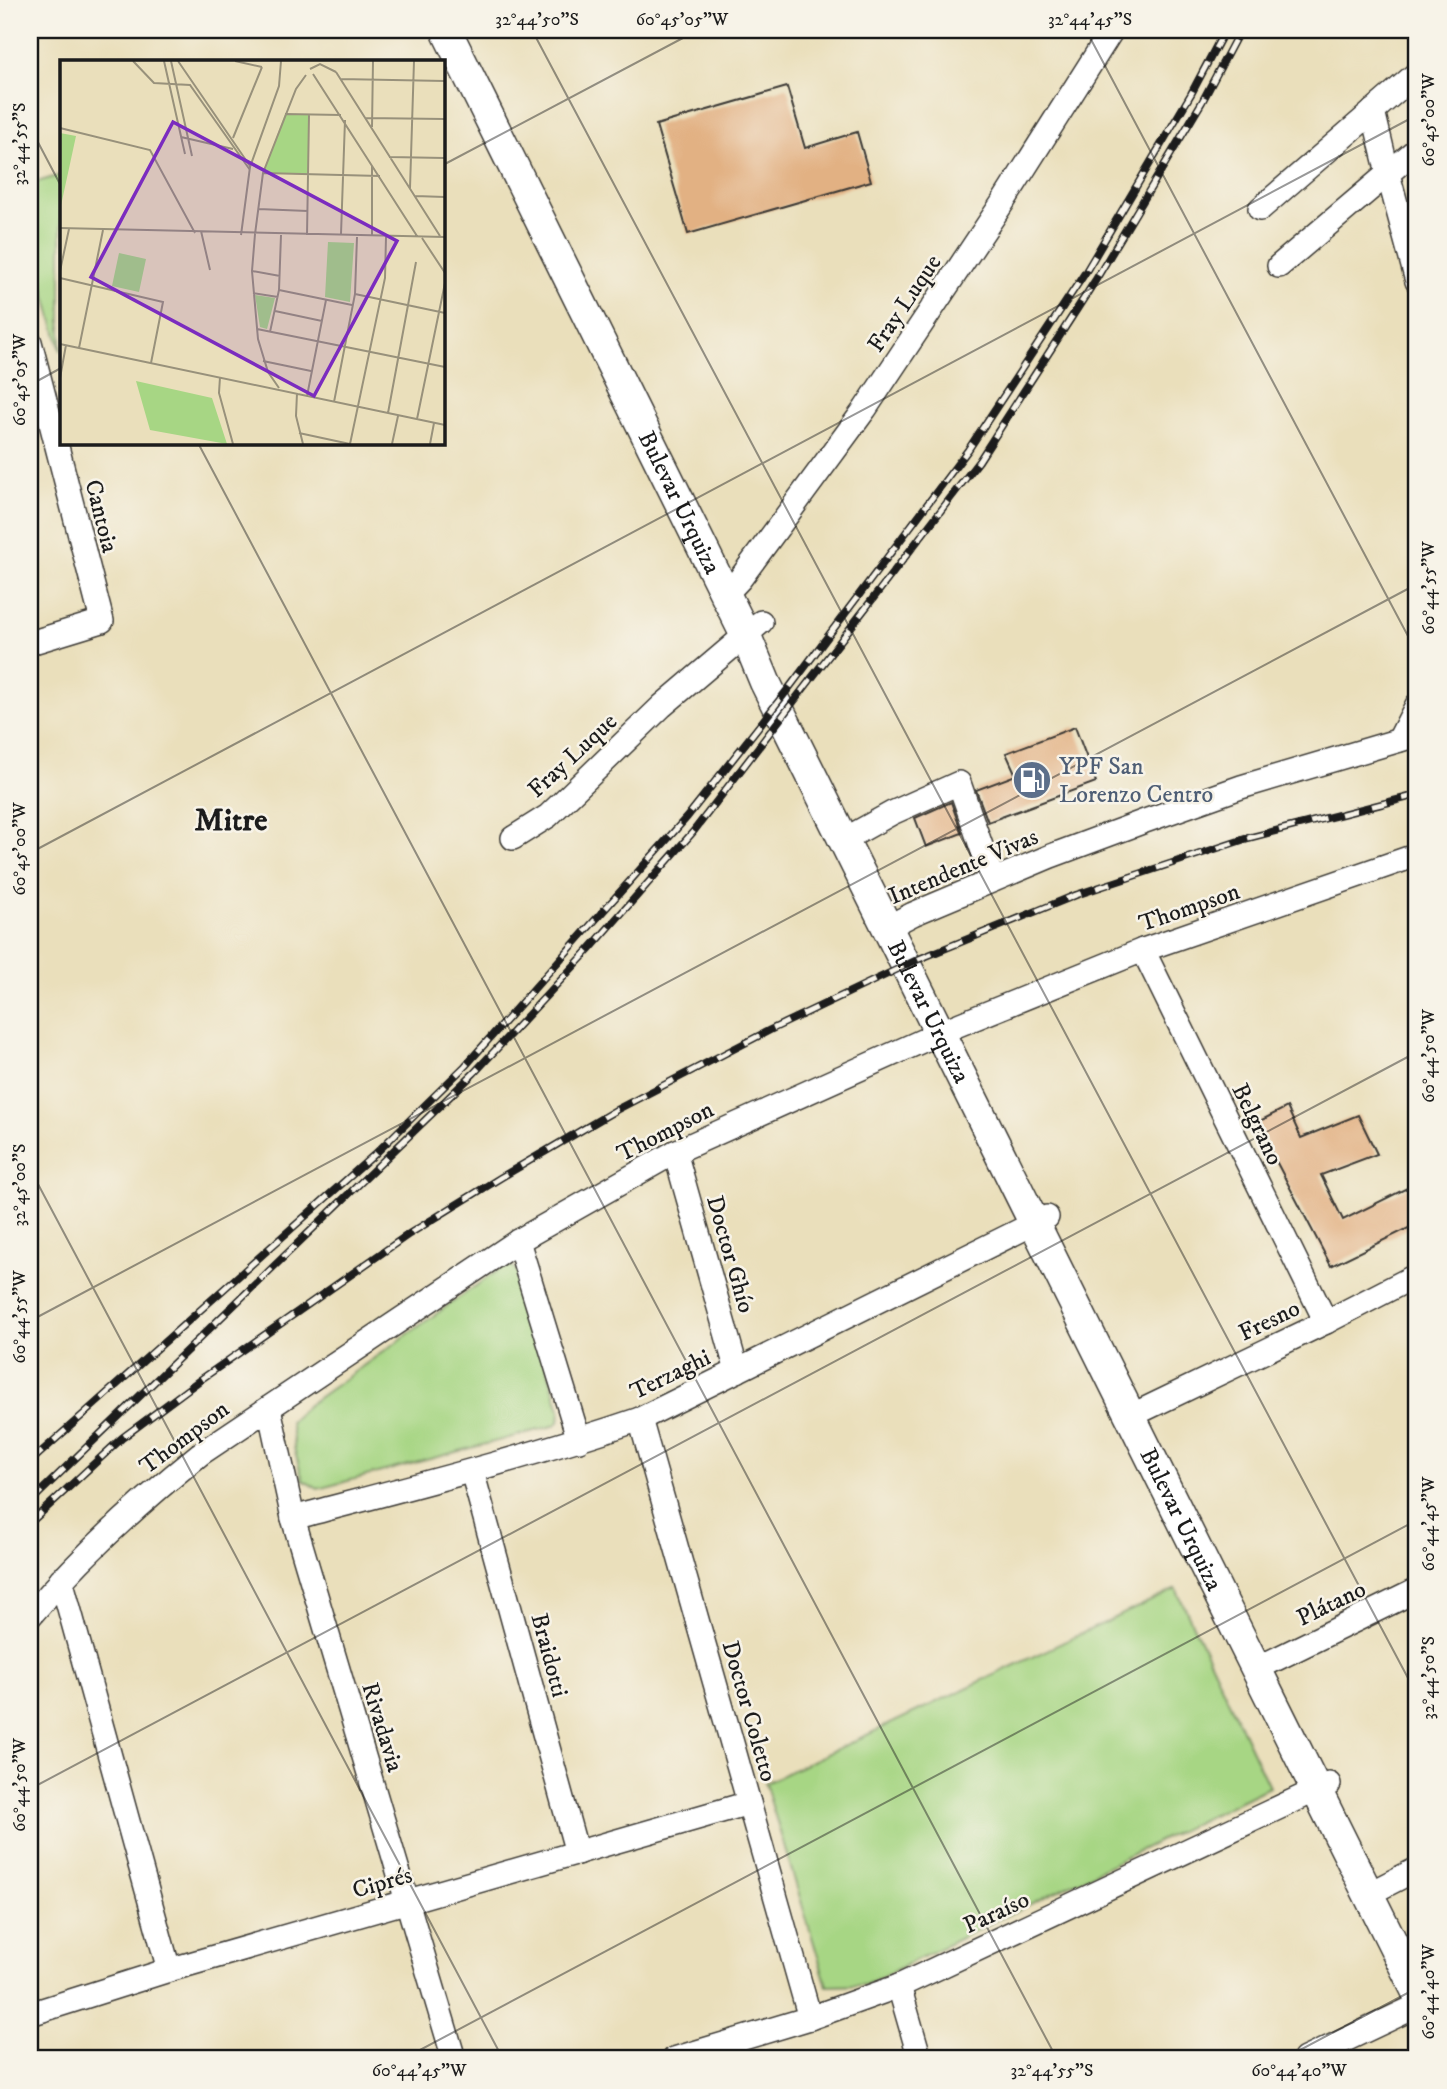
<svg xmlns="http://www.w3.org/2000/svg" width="1447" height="2089" viewBox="0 0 1447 2089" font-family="'IM FELL DW Pica',serif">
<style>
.green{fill:#a7d684;stroke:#627950;stroke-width:2}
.building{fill:#e2b183}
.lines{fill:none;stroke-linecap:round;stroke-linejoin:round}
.minor-casing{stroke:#3b3934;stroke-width:26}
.major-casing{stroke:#3b3934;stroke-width:33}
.minor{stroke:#fff;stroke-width:23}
.major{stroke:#fff;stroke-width:30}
.rail-casing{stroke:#1c1c1c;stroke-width:8}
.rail{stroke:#f7f3e8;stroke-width:5;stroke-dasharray:16;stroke-linecap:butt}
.ticks{fill:none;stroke:#1c1c1c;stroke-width:2;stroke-opacity:0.45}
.labels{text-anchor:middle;stroke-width:5;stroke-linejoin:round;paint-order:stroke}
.street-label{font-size:24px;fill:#1c1c1c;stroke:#f7f3e8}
.service-label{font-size:24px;fill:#4e5e75;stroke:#f7f3e8;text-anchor:start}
.district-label{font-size:32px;font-weight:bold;fill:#1c1c1c;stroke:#f7f3e8}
.inset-road{fill:none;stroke:#98917b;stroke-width:2}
.view{fill:#7b2cbf;fill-opacity:0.15;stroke:#7b2cbf;stroke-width:3.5}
.inset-edge{fill:none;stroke:#1c1c1c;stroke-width:3.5}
.neatline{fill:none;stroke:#1c1c1c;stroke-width:2.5}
.ticks-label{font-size:18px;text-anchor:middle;fill:#1c1c1c}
</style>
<rect width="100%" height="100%" fill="#f7f3e8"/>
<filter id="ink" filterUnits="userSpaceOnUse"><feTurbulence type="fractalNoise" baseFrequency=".0143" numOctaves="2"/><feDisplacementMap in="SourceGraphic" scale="14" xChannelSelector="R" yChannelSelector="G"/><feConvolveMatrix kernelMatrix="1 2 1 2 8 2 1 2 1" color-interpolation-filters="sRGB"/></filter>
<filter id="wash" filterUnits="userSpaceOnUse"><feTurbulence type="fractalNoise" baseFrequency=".00686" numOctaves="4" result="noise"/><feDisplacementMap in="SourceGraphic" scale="28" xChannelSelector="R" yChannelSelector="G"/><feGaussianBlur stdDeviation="1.57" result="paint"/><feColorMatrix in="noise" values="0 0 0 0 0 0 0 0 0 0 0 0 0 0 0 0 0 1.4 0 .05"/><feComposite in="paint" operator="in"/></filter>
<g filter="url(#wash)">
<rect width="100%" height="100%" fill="#eadfbb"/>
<!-- green -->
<g class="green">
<path d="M 61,175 L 61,351 L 30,237 L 30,184 Z"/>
<path d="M 508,1263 L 517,1271 L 560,1410 L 559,1422 L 553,1426 L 318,1489 L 303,1480 L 295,1452 L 290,1422 L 308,1405 Z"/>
<path d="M 1176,1589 L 1269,1787 L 865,1985 L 827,1986 L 765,1783 Z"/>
</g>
<g id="blocks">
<!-- building -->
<g class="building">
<path d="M 787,87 L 805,148 L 857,132 L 871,181 L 688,234 L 656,125 Z"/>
<path d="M 1075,727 L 1096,782 L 988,822 L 976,790 L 1016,775 L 1006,753 Z"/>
<path d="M 951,802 L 962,833 L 926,847 L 915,818 Z"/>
<path d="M 1287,1107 L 1301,1138 L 1358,1115 L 1377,1154 L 1321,1175 L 1343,1220 L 1417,1183 L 1417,1224 L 1331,1266 L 1256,1123 Z"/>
</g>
</g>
</g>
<g filter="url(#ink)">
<use href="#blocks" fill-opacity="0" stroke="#3b3934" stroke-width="2"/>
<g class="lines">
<!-- minor casing -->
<g class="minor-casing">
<g id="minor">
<path d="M 1373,111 L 1388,174 L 1417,281"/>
<path d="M 1260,209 L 1417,73"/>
<path d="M 1279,266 L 1417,149"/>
<path d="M 30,342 L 102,621 L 30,643"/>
<path d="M 725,595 L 740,579 L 865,409 L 1003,202 L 1112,30"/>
<path d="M 1399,740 L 1417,705"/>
<path d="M 858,832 L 892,813 L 959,783 L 993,880"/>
<path d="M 513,838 L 548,816 L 662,706 L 761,622"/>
<path d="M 888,927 L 913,914 L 1051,856 L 1145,821 L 1241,787 L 1417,735"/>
<path d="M 1143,950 L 1326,1322"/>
<path d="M 675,1152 L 737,1371"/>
<path d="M 518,1241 L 579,1440"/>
<path d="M 269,1408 L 293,1518 L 454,2059"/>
<path d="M 1143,1410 L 1326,1322 L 1417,1275"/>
<path d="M 640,1419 L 810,2018"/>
<path d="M 472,1471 L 577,1853"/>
<path d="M 293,1518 C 410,1487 526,1458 640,1419 L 1047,1217"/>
<path d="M 61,1579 L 169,1970"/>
<path d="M 30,1616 C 81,1556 139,1503 200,1454 L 518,1241 L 675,1152 L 953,1027 L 1143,950 L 1417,855"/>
<path d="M 1268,1663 L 1417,1590"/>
<path d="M 1380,1888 L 1417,1869"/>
<path d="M 899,1986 L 920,2059"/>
<path d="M 30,2014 L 169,1970 L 749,1803"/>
<path d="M 674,2059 L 810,2018 L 899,1986 L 1329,1784"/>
<path d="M 1305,2059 L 1417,2006"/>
</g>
</g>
<!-- major casing -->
<g class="major-casing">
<g id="major">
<path id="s1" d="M 446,30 L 746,636 L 765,682 L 1417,1992"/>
</g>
</g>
<!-- minor -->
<use href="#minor" class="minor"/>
<!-- major -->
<use href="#major" class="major"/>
<!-- rail casing -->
<g class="rail-casing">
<g id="rail">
<path d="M 30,1462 L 374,1155 L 465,1066 L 687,817 L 789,688 L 968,450 L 1085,273 L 1191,94 L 1225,30"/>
<path d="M 30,1502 L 474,1073 L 588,951 L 693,832 L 979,461 L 1095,281 L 1202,102 L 1240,30"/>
<path d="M 30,1523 L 122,1438 L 200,1380 L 409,1234 L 500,1178 L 616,1110 L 770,1030 L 919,959 L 1076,895 L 1248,838 L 1417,795"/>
</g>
</g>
<!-- rail -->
<use href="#rail" class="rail"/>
</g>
</g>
<!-- ticks -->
<path class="ticks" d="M 532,30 L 1417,1695M 1086,30 L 1417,653M 30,127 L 61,186M 443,165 L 698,30M 30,385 L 61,368M 198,443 L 1057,2059M 30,853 L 1417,115M 30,1169 L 503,2059M 30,1321 L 1417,584M 30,1789 L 1417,1052M 403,2059 L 1417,1520M 1283,2059 L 1417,1988"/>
<!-- icons -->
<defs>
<g id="fuel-disc" transform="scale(2.0125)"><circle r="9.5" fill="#5c6f8a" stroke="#f7f3e8"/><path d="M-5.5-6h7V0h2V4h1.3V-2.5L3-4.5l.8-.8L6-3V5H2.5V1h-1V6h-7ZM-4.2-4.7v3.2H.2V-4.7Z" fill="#fff"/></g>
</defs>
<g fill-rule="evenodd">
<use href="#fuel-disc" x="1032" y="780"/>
</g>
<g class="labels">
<!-- street labels -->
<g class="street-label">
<text transform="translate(904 303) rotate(-56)" y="8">Fray Luque</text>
<text dy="8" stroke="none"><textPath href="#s1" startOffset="527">Bulevar Urquiza</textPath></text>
<text transform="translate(102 516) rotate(76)" y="8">Cantoia</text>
<text transform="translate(572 755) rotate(-43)" y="8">Fray Luque</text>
<text transform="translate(963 866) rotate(-23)" y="8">Intendente Vivas</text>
<text transform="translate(1189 907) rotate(-19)" y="8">Thompson</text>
<text dy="8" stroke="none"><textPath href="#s1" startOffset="1094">Bulevar Urquiza</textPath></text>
<text transform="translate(1258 1124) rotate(64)" y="8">Belgrano</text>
<text transform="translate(665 1131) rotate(-27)" y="8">Thompson</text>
<text transform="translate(731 1254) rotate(74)" y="8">Doctor Ghío</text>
<text transform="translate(1269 1320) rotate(-26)" y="8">Fresno</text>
<text transform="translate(670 1374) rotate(-26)" y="8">Terzaghi</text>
<text transform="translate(184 1437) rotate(-37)" y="8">Thompson</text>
<text dy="8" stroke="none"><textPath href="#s1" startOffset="1661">Bulevar Urquiza</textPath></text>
<text transform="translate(1331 1603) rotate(-26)" y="8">Plátano</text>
<text transform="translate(550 1655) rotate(75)" y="8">Braidotti</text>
<text transform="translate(750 1711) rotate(74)" y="8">Doctor Coletto</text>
<text transform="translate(383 1727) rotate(73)" y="8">Rivadavia</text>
<text transform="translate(382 1882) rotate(-16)" y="8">Ciprés</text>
<text transform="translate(996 1912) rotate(-25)" y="8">Paraíso</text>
</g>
<!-- service labels -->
<g class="service-label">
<text x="1059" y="774">YPF San<tspan x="1059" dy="28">Lorenzo Centro</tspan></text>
</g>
<!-- district labels -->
<g class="district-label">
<text x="231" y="830">Mitre</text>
</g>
</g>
<!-- overview -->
<g transform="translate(60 60)">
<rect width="385" height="385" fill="#eadfbb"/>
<path d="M 225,54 L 249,55 L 248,114 L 203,113 Z" fill="#a7d684"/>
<path d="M 0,73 L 16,76 L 0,150 ZM 268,182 L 294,183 L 290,242 L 265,237 ZM 59,193 L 86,199 L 79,232 L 52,226 ZM 195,235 L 215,238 L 207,269 L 200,267 ZM 76,321 L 152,338 L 167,384 L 90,370 Z" fill="#a7d684"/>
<path class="inset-road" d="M 73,1 L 94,23 L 130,25 L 190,110M 104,1 L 125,94M 111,1 L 132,96M 118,1 L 190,106M 175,1 L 202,7M 250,9 L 260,4 L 276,12M 276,12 L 380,176M 253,14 L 357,176M 280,19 L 385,21M 225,54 L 281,55M 305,58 L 385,59M 312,67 L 313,1M 0,68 L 90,90 L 135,173M 121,77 L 173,89M 173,78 L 202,7M 329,97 L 385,98M 203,113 L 320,116M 350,128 L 354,1M 355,136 L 385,137M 198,149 L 248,151M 0,168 L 385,177M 141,171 L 150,210M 281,174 L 285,60M 181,175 L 190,107 L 219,26 L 221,1M 247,175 L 249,55M 312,175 L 312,106M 362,178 L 385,213M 0,211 L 9,169M 192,211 L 220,216M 0,218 L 103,242 L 91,303M 219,230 L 292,245M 193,233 L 218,237M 295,234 L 385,253M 215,251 L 262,261M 197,269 L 385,307M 210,272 L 219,230 L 221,175M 0,284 L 385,365M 19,288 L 43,170M 203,301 L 251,311M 160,317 L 159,333 L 173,384M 0,318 L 6,285M 219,328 L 208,312 L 198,279 L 192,211 L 195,174 L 203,113 L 236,29 L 246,15M 237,333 L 236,356 L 243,384M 247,336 L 266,240M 274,342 L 295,234 L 297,177M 328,353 L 356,202M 357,359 L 385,223M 239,373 L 290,384M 290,384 L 325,218 L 326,177M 332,384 L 338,356M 370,384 L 374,363"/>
<path class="view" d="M 113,62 L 337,181 L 254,336 L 31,217 Z"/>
<rect width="385" height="385" class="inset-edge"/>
</g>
<!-- margin -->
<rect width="1447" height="2089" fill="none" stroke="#f7f3e8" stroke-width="77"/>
<rect x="38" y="38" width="1370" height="2012" class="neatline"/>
<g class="ticks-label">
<text x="537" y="25">32°44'50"S</text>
<text x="682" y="25">60°45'05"W</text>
<text x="1090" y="25">32°44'45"S</text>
<text transform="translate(1428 120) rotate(-90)" y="6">60°45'00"W</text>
<text transform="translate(19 144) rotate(-90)" y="6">32°44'55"S</text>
<text transform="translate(19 380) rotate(-90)" y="6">60°45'05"W</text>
<text transform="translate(1428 588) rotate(-90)" y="6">60°44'55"W</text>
<text transform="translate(19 849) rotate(-90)" y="6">60°45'00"W</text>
<text transform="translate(1428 1056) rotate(-90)" y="6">60°44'50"W</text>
<text transform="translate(19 1185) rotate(-90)" y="6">32°45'00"S</text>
<text transform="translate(19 1317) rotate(-90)" y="6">60°44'55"W</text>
<text transform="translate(1428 1524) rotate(-90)" y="6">60°44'45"W</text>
<text transform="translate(1428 1678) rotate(-90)" y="6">32°44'50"S</text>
<text transform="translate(19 1785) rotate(-90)" y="6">60°44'50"W</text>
<text transform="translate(1428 1992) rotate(-90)" y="6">60°44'40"W</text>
<text x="419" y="2076">60°44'45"W</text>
<text x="1052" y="2076">32°44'55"S</text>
<text x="1299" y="2076">60°44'40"W</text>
</g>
</svg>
